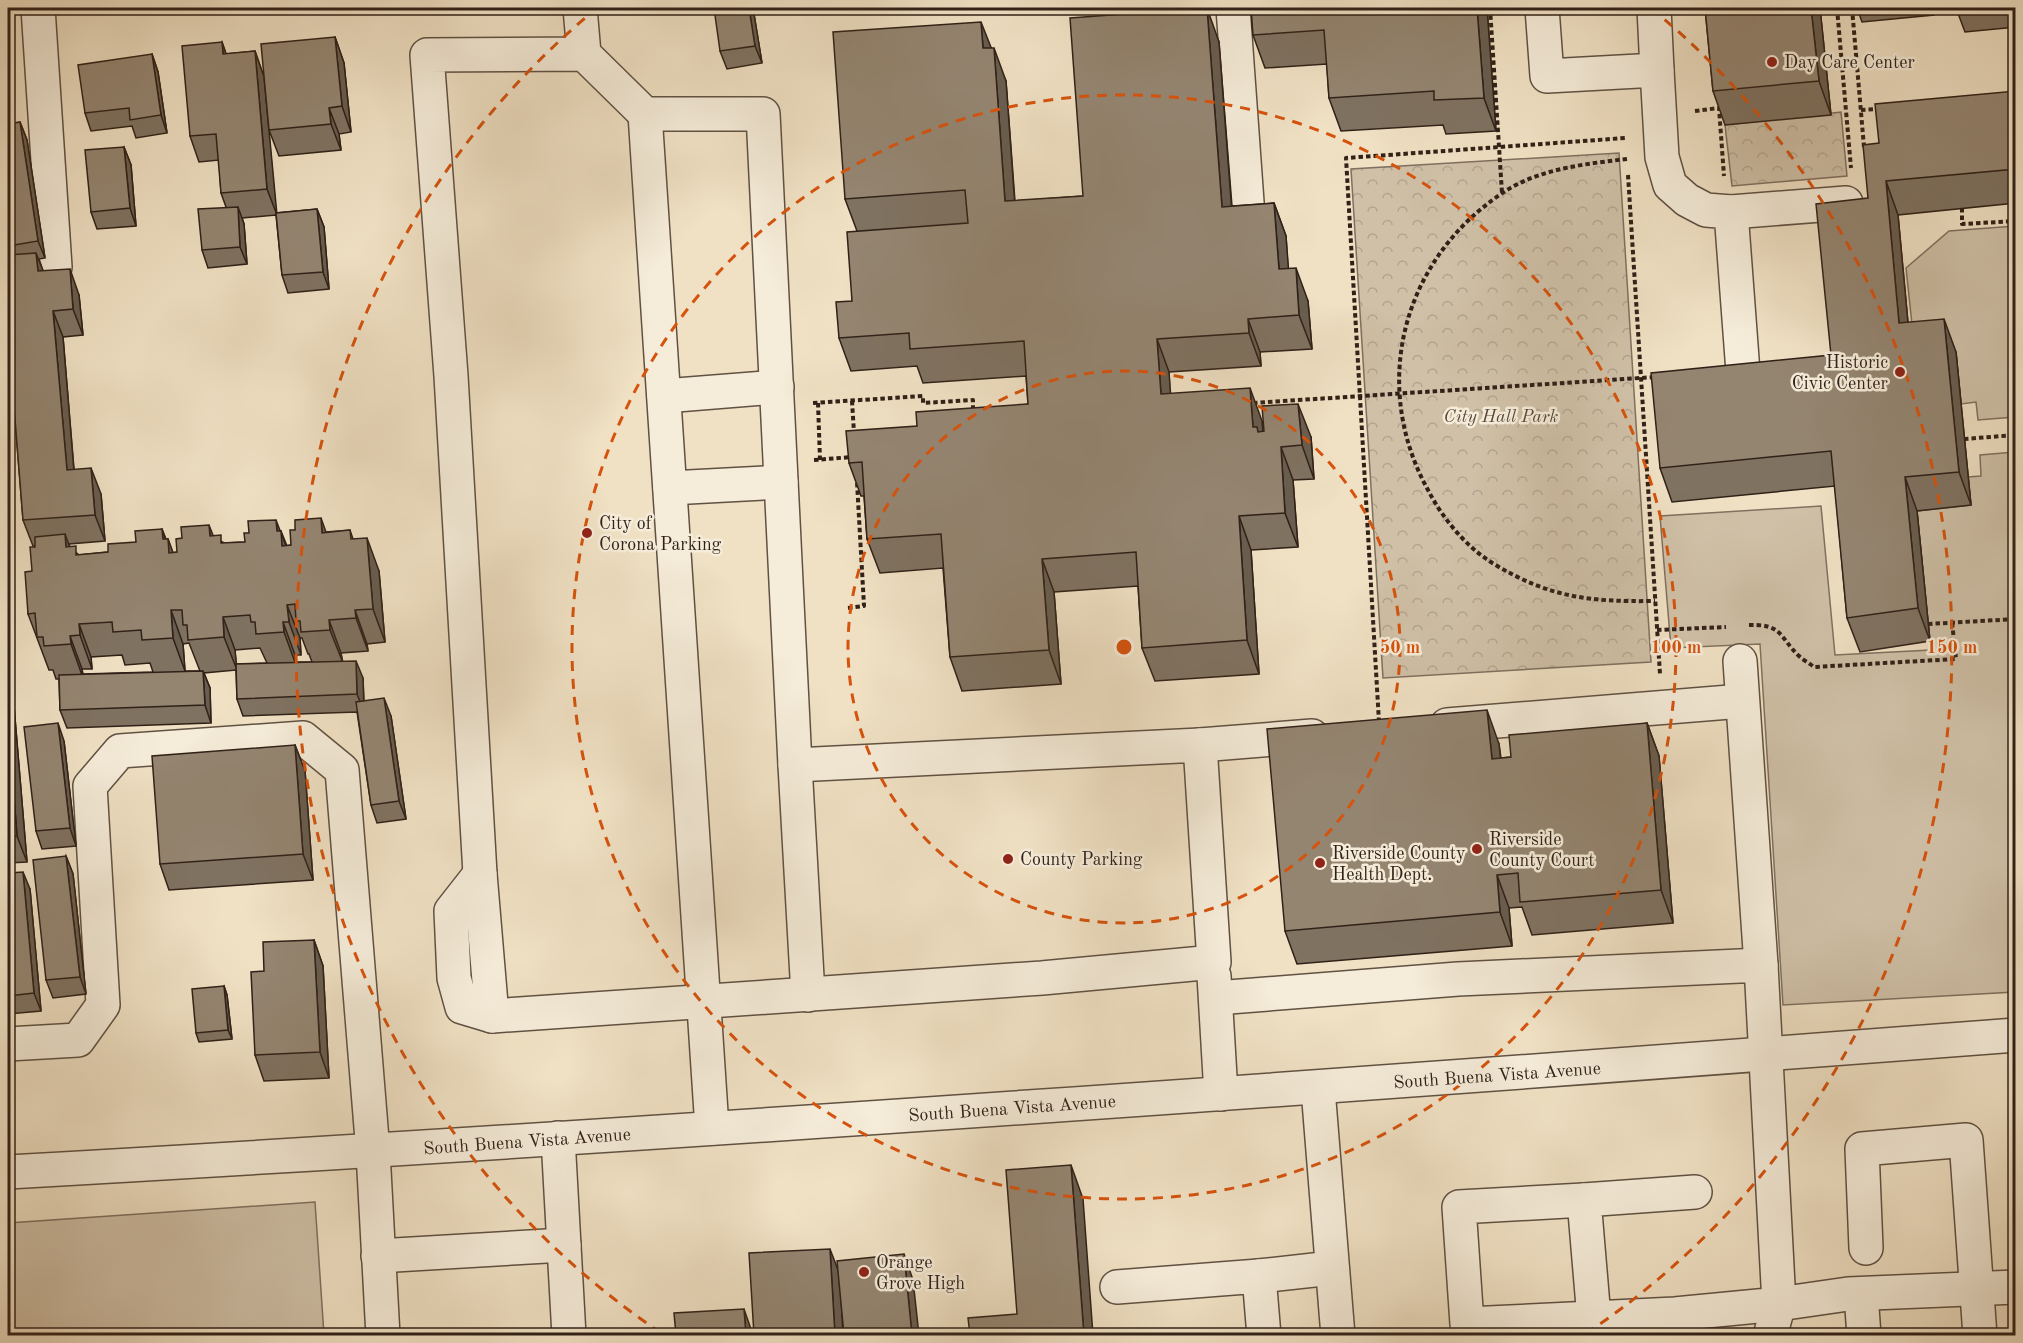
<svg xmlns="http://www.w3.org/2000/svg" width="2023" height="1343" viewBox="0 0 2023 1343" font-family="'Old Standard TT',serif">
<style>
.green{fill:#cfc0a7;stroke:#807060;stroke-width:1.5}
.park{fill:url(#park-crowns);stroke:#807060;stroke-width:1.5}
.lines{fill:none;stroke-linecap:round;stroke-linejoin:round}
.minor-casing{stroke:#605143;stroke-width:36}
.path{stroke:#302118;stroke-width:4;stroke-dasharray:4.5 3;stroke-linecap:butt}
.minor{stroke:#f5ecd9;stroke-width:33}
.wall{fill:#7f7261;stroke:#302118;stroke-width:1.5;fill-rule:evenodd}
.shaded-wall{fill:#685d4f;stroke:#302118;stroke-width:1.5}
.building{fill:#948571;stroke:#302118;stroke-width:1.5}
.ring{fill:none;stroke:#d6530d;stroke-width:3;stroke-dasharray:10 8}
.poi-dot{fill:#8f2418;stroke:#f5ecd9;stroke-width:2}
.labels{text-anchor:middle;stroke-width:5;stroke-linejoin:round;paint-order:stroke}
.poi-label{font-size:18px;fill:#302118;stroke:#f5ecd9;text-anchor:start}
.park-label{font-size:18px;font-style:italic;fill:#58493c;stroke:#f5ecd9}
.street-label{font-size:18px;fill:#302118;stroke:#f5ecd9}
.centre{fill:#d6530d;stroke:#f5ecd9;stroke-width:3}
.ring-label{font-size:18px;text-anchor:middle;font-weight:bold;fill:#d6530d;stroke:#f5ecd9;stroke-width:5;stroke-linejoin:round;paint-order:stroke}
</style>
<defs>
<pattern id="park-crowns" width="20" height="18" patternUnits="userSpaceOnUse" patternTransform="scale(1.5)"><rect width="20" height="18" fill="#cfc0a7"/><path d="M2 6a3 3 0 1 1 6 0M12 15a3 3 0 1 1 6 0" fill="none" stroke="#b2a58f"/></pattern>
</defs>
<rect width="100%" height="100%" fill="#f0e1c4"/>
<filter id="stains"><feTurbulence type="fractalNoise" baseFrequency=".00333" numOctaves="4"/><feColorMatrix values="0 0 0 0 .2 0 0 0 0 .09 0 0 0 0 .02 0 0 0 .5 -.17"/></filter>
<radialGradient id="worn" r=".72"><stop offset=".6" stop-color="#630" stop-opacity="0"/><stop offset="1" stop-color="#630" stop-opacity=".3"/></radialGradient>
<!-- green -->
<g class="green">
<path d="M 2015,226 L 2015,417 L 1978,420 L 1976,402 L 1961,404 L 1956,352 L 1914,343 L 1906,268 L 1949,231 Z"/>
<path d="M 2015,452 L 2015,992 L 1783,1005 L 1760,644 L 1671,648 L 1660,516 L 1821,506 L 1835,655 L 1931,650 L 1917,511 L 1971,505 L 1968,477 L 1981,476 L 1980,455 Z"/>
<path d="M 315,1202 L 324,1335 L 8,1335 L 8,1223 Z"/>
</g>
<!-- park -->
<g class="park">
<path d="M 1841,112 L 1847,176 L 1732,186 L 1725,125 Z"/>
<path d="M 1619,153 L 1651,662 L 1383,678 L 1351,169 Z"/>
</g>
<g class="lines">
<!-- minor casing -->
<g class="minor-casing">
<g id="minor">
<path d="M 38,8 L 55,267"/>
<path d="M 580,8 L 584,54 L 645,114 L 763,114 L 795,765 L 1200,745 L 1214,962 L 1042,978 L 492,1016 L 480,874 L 451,376 L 427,55 L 584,54"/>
<path d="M 1233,8 L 1248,216"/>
<path d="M 1542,8 L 1547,76 L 1657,70 L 1662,157 L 1670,185 L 1687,200 L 1706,210 L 1731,212 L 1743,372"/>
<path d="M 1654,8 L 1657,70"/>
<path d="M 645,114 L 712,1128"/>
<path d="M 1731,212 L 1846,203"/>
<path d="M 664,396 L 777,387"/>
<path d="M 670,488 L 781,482"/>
<path d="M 1740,661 L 1761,965"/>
<path d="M 1447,725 L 1742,701"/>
<path d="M 1200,745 L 1312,736"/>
<path d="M 795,765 L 808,995"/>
<path d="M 480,874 L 451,911 L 454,978 L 462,1007 L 492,1016"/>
<path d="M 1214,976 L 1221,1094"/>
<path d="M 1216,998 L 1458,979 L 1761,965 L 1779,1304 L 1675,1314 L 1467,1324 L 1459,1207 L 1584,1200"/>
<path d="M 8,1044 L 78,1040 L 103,1005 L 90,786 L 120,751 L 303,738 L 342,770 L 373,1152 L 383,1336"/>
<path d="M 1318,1089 L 1338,1336"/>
<path d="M 558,1138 L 569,1336"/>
<path d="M 8,1172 C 677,1134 1347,1086 2016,1035"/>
<path d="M 1866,1248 L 1862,1149 L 1966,1140 L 1980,1336"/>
<path d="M 378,1256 L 564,1245"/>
<path d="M 1259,1276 L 1332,1268"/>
<path d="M 1117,1287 L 1259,1276 L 1264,1336"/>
<path d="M 1861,1294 L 1864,1336"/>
<path d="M 1594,1318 L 1584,1200 L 1695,1192"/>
<path d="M 1770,1336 L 1779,1304 L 1848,1294 L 2016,1287"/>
</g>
</g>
<!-- path -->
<g class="path">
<path d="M 1490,8 L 1502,193"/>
<path d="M 1837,8 L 1851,168"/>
<path d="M 1852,8 L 1864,147"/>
<path d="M 1861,110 L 1878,109"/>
<path d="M 1695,111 L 1719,108 L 1724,176"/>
<path d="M 1627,159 C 1584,164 1537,169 1501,194 C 1402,261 1370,385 1428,490 C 1443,519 1466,547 1494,564 C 1550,598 1591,602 1655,601"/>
<path d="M 1628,175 L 1660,674"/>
<path d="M 1962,208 L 1962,224 L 2016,221"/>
<path d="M 852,401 L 854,433"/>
<path d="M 813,403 L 923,396 L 923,403 L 973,400 L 973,412"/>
<path d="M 818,403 L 820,460"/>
<path d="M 1253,403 L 1656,377"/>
<path d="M 1964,439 L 2016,435"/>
<path d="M 814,460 L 852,457"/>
<path d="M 848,608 L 864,606 L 857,482"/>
<path d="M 1928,624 L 2016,619"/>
<path d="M 1749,625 C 1783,624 1779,637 1799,656 C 1803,660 1809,663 1814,667 L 1956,659 L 1952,622"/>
<path d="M 1657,630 L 1726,627"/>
<path d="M 1379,722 L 1346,158 L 1625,138"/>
</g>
<!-- minor -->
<use href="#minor" class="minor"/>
</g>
<!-- wall -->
<g class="wall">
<path d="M 753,8 L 762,63 L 727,69 L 720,51 Z"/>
<path d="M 1251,8 L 1487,8 L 1496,131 L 1446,134 L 1443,125 L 1341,131 L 1329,98 L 1327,64 L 1265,68 L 1253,35 Z"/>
<path d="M 1705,8 L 1820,8 L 1831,115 L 1725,125 L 1713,91 Z"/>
<path d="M 1857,8 L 1933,8 L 1934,15 L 1862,22 Z"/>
<path d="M 1956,8 L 2016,8 L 2016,27 L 1965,32 Z"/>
<path d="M 335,37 L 344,63 L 351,132 L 339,134 L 341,150 L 279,156 L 269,130 L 264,78 L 276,213 L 317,209 L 324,227 L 329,289 L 288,293 L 282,275 L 276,215 L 242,218 L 244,224 L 247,264 L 208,268 L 202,250 L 226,207 L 221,193 L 219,160 L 199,162 L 190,136 L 222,42 L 226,54 L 255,51 L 264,77 Z"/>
<path d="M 1219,42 L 1232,206 L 1274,203 L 1286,236 L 1288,268 L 1308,301 L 1312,349 L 1260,352 L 1261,366 L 1169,372 L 1170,394 L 1262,421 L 1263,431 L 1311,437 L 1314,479 L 1293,480 L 1298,547 L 1251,550 L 1259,674 L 1155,681 L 1142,648 L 1138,586 L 1054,592 L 1061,684 L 962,691 L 950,657 L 943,568 L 880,573 L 867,539 L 864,496 L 861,496 L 849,463 L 917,426 L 1028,404 L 1026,376 L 923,383 L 917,366 L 851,371 L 839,338 L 852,301 L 857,231 L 845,199 L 991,48 L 1006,81 L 1015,201 L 1083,196 Z"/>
<path d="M 152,54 L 158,72 L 167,133 L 136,138 L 132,126 L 91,131 L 85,113 Z"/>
<path d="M 2016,91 L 2016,203 L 1898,215 L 1908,322 L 1956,352 L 1971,505 L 1917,511 L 1930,641 L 1860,652 L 1847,618 L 1835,486 L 1672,502 L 1660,468 L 1831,355 L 1868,198 L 1879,143 Z"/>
<path d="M 20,122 L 27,140 L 45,258 L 39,259 L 43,271 L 79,295 L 83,335 L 63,337 L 74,469 L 101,494 L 105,541 L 69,544 L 70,547 L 79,555 L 108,552 L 136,542 L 162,529 L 166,539 L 168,539 L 173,553 L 177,552 L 213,536 L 224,543 L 245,542 L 281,531 L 287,546 L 291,545 L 326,532 L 350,530 L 353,539 L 379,571 L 385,642 L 367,644 L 368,651 L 341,653 L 342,661 L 363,678 L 364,701 L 391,716 L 406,819 L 377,823 L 371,805 L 357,712 L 243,716 L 237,699 L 236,670 L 204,673 L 210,688 L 211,723 L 67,728 L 60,710 L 59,679 L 56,679 L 53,670 L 49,670 L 28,614 L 35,546 L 33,546 L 23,520 L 8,331 L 8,124 ZM 300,638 L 302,638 L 308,654 L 309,654 L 312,662 L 296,662 L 295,655 L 301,655 ZM 189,643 L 200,671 L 185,671 L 183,644 ZM 260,648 L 267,663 L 236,664 L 235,650 ZM 122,655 L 125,665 L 150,663 L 153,672 L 83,674 L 82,669 L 92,669 L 91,657 Z"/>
<path d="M 124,147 L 131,165 L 136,226 L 97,229 L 91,212 Z"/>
<path d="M 8,642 L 9,646 L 27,862 L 8,863 Z"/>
<path d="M 1647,723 L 1659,756 L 1673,923 L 1532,935 L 1522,907 L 1509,908 L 1512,946 L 1297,964 L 1285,931 L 1499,744 L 1501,758 L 1511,757 Z"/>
<path d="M 64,741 L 76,846 L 42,849 L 36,831 Z"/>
<path d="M 295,745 L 305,771 L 313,880 L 169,890 L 160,864 Z"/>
<path d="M 66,856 L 73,874 L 86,994 L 53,998 L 46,980 Z"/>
<path d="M 8,873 L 30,889 L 41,1011 L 8,1014 Z"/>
<path d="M 314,940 L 323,966 L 329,1078 L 264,1081 L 255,1055 L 264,971 Z"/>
<path d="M 224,986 L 227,995 L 232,1039 L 199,1042 L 196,1033 Z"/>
</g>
<!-- shaded-wall -->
<g class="shaded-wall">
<path d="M 749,8 L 753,8 L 762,63 L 755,46 Z"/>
<path d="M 1207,8 L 1219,42 L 1234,240 L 1222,207 Z"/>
<path d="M 1477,8 L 1487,8 L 1496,131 L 1484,98 Z"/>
<path d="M 1811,8 L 1820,8 L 1831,115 L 1819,81 Z"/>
<path d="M 981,22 L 994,55 L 983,48 Z"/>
<path d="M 335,37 L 344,63 L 351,132 L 342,106 Z"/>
<path d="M 222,42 L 231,68 L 223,54 Z"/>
<path d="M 994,48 L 1006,81 L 1017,235 L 1005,201 Z"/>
<path d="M 255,51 L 264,77 L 277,215 L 267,189 Z"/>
<path d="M 152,54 L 158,72 L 167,133 L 161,115 Z"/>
<path d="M 329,108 L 339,134 L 341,150 L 331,124 Z"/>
<path d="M 20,122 L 27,140 L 45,258 L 38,241 Z"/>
<path d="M 124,147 L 131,165 L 136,226 L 130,208 Z"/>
<path d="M 1886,181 L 1898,215 L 1911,356 L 1899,323 Z"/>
<path d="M 1274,203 L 1286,236 L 1291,302 L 1279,269 Z"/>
<path d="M 238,207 L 244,224 L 247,264 L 240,247 Z"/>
<path d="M 317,209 L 324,227 L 329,289 L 323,272 Z"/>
<path d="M 36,253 L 46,278 L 38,271 Z"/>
<path d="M 1296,268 L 1308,301 L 1312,349 L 1299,315 Z"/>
<path d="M 70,269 L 79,295 L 83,335 L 73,309 Z"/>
<path d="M 53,311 L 63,337 L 76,496 L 67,470 Z"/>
<path d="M 1248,319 L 1260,352 L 1261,366 L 1249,333 Z"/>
<path d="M 1944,319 L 1956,352 L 1971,505 L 1959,472 Z"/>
<path d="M 1157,339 L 1169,372 L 1173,428 L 1161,394 Z"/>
<path d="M 1250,388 L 1262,421 L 1264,445 L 1253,427 Z"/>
<path d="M 1298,404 L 1311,437 L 1314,479 L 1302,445 Z"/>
<path d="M 1281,447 L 1293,480 L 1298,547 L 1285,513 Z"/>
<path d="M 91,468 L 101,494 L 105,541 L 95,515 Z"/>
<path d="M 1905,477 L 1917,511 L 1930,641 L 1918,608 Z"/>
<path d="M 1239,516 L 1251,550 L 1259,674 L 1247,640 Z"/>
<path d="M 321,518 L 333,552 L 322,533 Z"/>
<path d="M 276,520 L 293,564 L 294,579 L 277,531 Z"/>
<path d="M 209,525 L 222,558 L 210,536 Z"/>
<path d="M 162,529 L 168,546 L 168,539 L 180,572 L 181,586 L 163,539 Z"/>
<path d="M 65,534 L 77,567 L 66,547 Z"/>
<path d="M 367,538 L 379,571 L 385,642 L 373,609 Z"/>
<path d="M 1042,559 L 1054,592 L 1061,684 L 1049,650 Z"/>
<path d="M 8,598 L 9,623 L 8,619 Z"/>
<path d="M 287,605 L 300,638 L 301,655 L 289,622 Z"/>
<path d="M 171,610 L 183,644 L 185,671 L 173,638 Z"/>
<path d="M 355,610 L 367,644 L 368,651 L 356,618 Z"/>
<path d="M 223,617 L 235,650 L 237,670 L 224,637 Z"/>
<path d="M 329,620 L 341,653 L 343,663 L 330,630 Z"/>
<path d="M 283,622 L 295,655 L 296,665 L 284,632 Z"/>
<path d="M 79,624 L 91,657 L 92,669 L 80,635 Z"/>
<path d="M 70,636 L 82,669 L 83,678 L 71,644 Z"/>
<path d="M 8,642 L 9,646 L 27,862 L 17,836 L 8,716 Z"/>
<path d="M 356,661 L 363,678 L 364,712 L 357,694 Z"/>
<path d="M 203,671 L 210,688 L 211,723 L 205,705 Z"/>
<path d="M 384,698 L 391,716 L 406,819 L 399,801 Z"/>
<path d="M 1487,710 L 1499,744 L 1504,792 L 1492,759 Z"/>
<path d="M 58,723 L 64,741 L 76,846 L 70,828 Z"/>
<path d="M 1647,723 L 1659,756 L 1673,923 L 1661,890 Z"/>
<path d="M 295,745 L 305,771 L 313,880 L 303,854 Z"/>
<path d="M 66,856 L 73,874 L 86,994 L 80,977 Z"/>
<path d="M 23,872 L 30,889 L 41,1011 L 34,993 Z"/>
<path d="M 1497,875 L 1509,908 L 1512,946 L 1500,912 Z"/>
<path d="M 314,940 L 323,966 L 329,1078 L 320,1052 Z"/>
<path d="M 224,986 L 227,995 L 232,1039 L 228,1030 Z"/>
<path d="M 1071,1165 L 1083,1199 L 1093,1335 L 1084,1335 Z"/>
<path d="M 830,1249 L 840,1275 L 843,1335 L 835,1335 Z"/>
<path d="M 904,1254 L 913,1280 L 919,1335 L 912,1335 Z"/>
<path d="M 744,1309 L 753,1335 L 746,1335 Z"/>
</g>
<!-- building -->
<g class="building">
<path d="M 714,8 L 749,8 L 755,46 L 720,51 Z"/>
<path d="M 1207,8 L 1222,207 L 1274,203 L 1279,269 L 1296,268 L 1299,315 L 1248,319 L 1249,333 L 1157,339 L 1161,394 L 1250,388 L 1253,427 L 1257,427 L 1258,432 L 1264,431 L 1262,406 L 1298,404 L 1302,445 L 1281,447 L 1285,513 L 1239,516 L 1247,640 L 1142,648 L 1136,552 L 1042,559 L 1049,650 L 950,657 L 941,534 L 867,539 L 862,462 L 849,463 L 846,431 L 917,426 L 916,412 L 1028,404 L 1024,341 L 910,349 L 909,333 L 839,338 L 836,302 L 852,301 L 847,232 L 968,223 L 965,190 L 845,199 L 833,32 L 981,22 L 983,48 L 994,48 L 1005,201 L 1083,196 L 1070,18 Z"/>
<path d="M 1251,8 L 1477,8 L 1484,98 L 1434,100 L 1434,91 L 1329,98 L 1324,30 L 1253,35 Z"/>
<path d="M 1705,8 L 1811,8 L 1819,81 L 1713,91 Z"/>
<path d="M 335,37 L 342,106 L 329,108 L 331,124 L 269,130 L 261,44 Z"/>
<path d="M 222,42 L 223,54 L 255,51 L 267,189 L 221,193 L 216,134 L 190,136 L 182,46 Z"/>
<path d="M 152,54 L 161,115 L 130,120 L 129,108 L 85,113 L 78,65 Z"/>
<path d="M 2016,91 L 2016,169 L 1886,181 L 1899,323 L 1944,319 L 1959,472 L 1905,477 L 1918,608 L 1847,618 L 1831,451 L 1660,468 L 1651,373 L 1831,355 L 1816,204 L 1868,198 L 1863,145 L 1879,143 L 1875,104 Z"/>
<path d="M 20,122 L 38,241 L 8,246 L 8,124 Z"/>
<path d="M 124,147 L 130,208 L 91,212 L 85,150 Z"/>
<path d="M 238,207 L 240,247 L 202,250 L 198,209 Z"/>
<path d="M 317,209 L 323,272 L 282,275 L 276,213 Z"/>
<path d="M 36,253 L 38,271 L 70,269 L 73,309 L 53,311 L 67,470 L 91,468 L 95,515 L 23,520 L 8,331 L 8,255 Z"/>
<path d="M 321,518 L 322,533 L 350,530 L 351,539 L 367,538 L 373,609 L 355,610 L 356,618 L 329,620 L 330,630 L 301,632 L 300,621 L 296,621 L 295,604 L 287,605 L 289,622 L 283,622 L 284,632 L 256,634 L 255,622 L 251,622 L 250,615 L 223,617 L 224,637 L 188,640 L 187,625 L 183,625 L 182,610 L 171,610 L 173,638 L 142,640 L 141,630 L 113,632 L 112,622 L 79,624 L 80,635 L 70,636 L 71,644 L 44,646 L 43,637 L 37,637 L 35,613 L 28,614 L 25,572 L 32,571 L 30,547 L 35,547 L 35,537 L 65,534 L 66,547 L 76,546 L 76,555 L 108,552 L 108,544 L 136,542 L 135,531 L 162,529 L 163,539 L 168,539 L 169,553 L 177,552 L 176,539 L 182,538 L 181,527 L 209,525 L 210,536 L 221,535 L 221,543 L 245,542 L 244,533 L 249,533 L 248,521 L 276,520 L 277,531 L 281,531 L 282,546 L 291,545 L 290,530 L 295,530 L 295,520 Z"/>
<path d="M 356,661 L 357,694 L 237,699 L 236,664 Z"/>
<path d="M 203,671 L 205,705 L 60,710 L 59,675 Z"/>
<path d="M 384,698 L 399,801 L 371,805 L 356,702 Z"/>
<path d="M 1487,710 L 1492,759 L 1511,757 L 1509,735 L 1647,723 L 1661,890 L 1520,902 L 1518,873 L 1497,875 L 1500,912 L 1285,931 L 1267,729 Z"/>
<path d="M 8,716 L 17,836 L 8,837 Z"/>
<path d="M 58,723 L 70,828 L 36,831 L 24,727 Z"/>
<path d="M 295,745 L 303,854 L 160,864 L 152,756 Z"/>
<path d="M 66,856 L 80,977 L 46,980 L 33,860 Z"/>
<path d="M 23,872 L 34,993 L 8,996 L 8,873 Z"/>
<path d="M 314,940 L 320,1052 L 255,1055 L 251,972 L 264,971 L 263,942 Z"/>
<path d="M 224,986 L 228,1030 L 196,1033 L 192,989 Z"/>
<path d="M 1071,1165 L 1084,1335 L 970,1335 L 968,1318 L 1017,1314 L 1006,1170 Z"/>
<path d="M 830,1249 L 835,1335 L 754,1335 L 749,1253 Z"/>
<path d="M 904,1254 L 912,1335 L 844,1335 L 837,1261 Z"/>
<path d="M 744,1309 L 746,1335 L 676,1335 L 674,1313 Z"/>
<path d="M 1195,1333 L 1195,1335 L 1167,1335 Z"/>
</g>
<!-- distance rings -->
<g class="ring">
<circle cx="1124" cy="647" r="276"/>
<circle cx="1124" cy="647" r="552"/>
<path d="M661 1333A828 828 0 0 1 597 8M1651 8A828 828 0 0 1 1587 1333"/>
</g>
<!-- markers -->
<g class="poi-dot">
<circle cx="1772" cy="62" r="6"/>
<circle cx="1900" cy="372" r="6"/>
<circle cx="587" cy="533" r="6"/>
<circle cx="1477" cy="849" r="6"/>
<circle cx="1008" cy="859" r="6"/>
<circle cx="1320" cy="863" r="6"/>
<circle cx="864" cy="1272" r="6"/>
</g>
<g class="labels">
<!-- poi labels -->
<g class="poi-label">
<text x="1784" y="68">Day Care Center</text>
<text x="1888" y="368" text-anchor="end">Historic<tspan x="1888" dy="21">Civic Center</tspan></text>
<text x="599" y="529">City of<tspan x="599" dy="21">Corona Parking</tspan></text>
<text x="1489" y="845">Riverside<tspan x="1489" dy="21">County Court</tspan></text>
<text x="1332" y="859">Riverside County<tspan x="1332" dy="21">Health Dept.</tspan></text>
<text x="1020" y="865">County Parking</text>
<text x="876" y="1268">Orange<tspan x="876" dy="21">Grove High</tspan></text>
</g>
<!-- park labels -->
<g class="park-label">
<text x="1501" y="422">City Hall Park</text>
</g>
<!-- street labels -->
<g class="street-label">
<text transform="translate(1497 1075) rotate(-4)" y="6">South Buena Vista Avenue</text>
<text transform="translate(1012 1108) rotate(-4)" y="6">South Buena Vista Avenue</text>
<text transform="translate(527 1141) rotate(-4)" y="6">South Buena Vista Avenue</text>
</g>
</g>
<circle cx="1124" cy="647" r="9" class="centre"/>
<g class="ring-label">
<text x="1400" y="653">50 m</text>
<text x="1676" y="653">100 m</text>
<text x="1952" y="653">150 m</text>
</g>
<!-- margin -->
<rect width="2023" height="1343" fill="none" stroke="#f0e1c4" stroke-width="30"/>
<rect x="9" y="9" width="2005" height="1325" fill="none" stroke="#302118" stroke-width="3"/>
<rect x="15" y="15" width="1993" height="1313" fill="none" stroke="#302118" stroke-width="1.5"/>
<rect width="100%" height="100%" filter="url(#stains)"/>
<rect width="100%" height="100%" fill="url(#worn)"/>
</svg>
